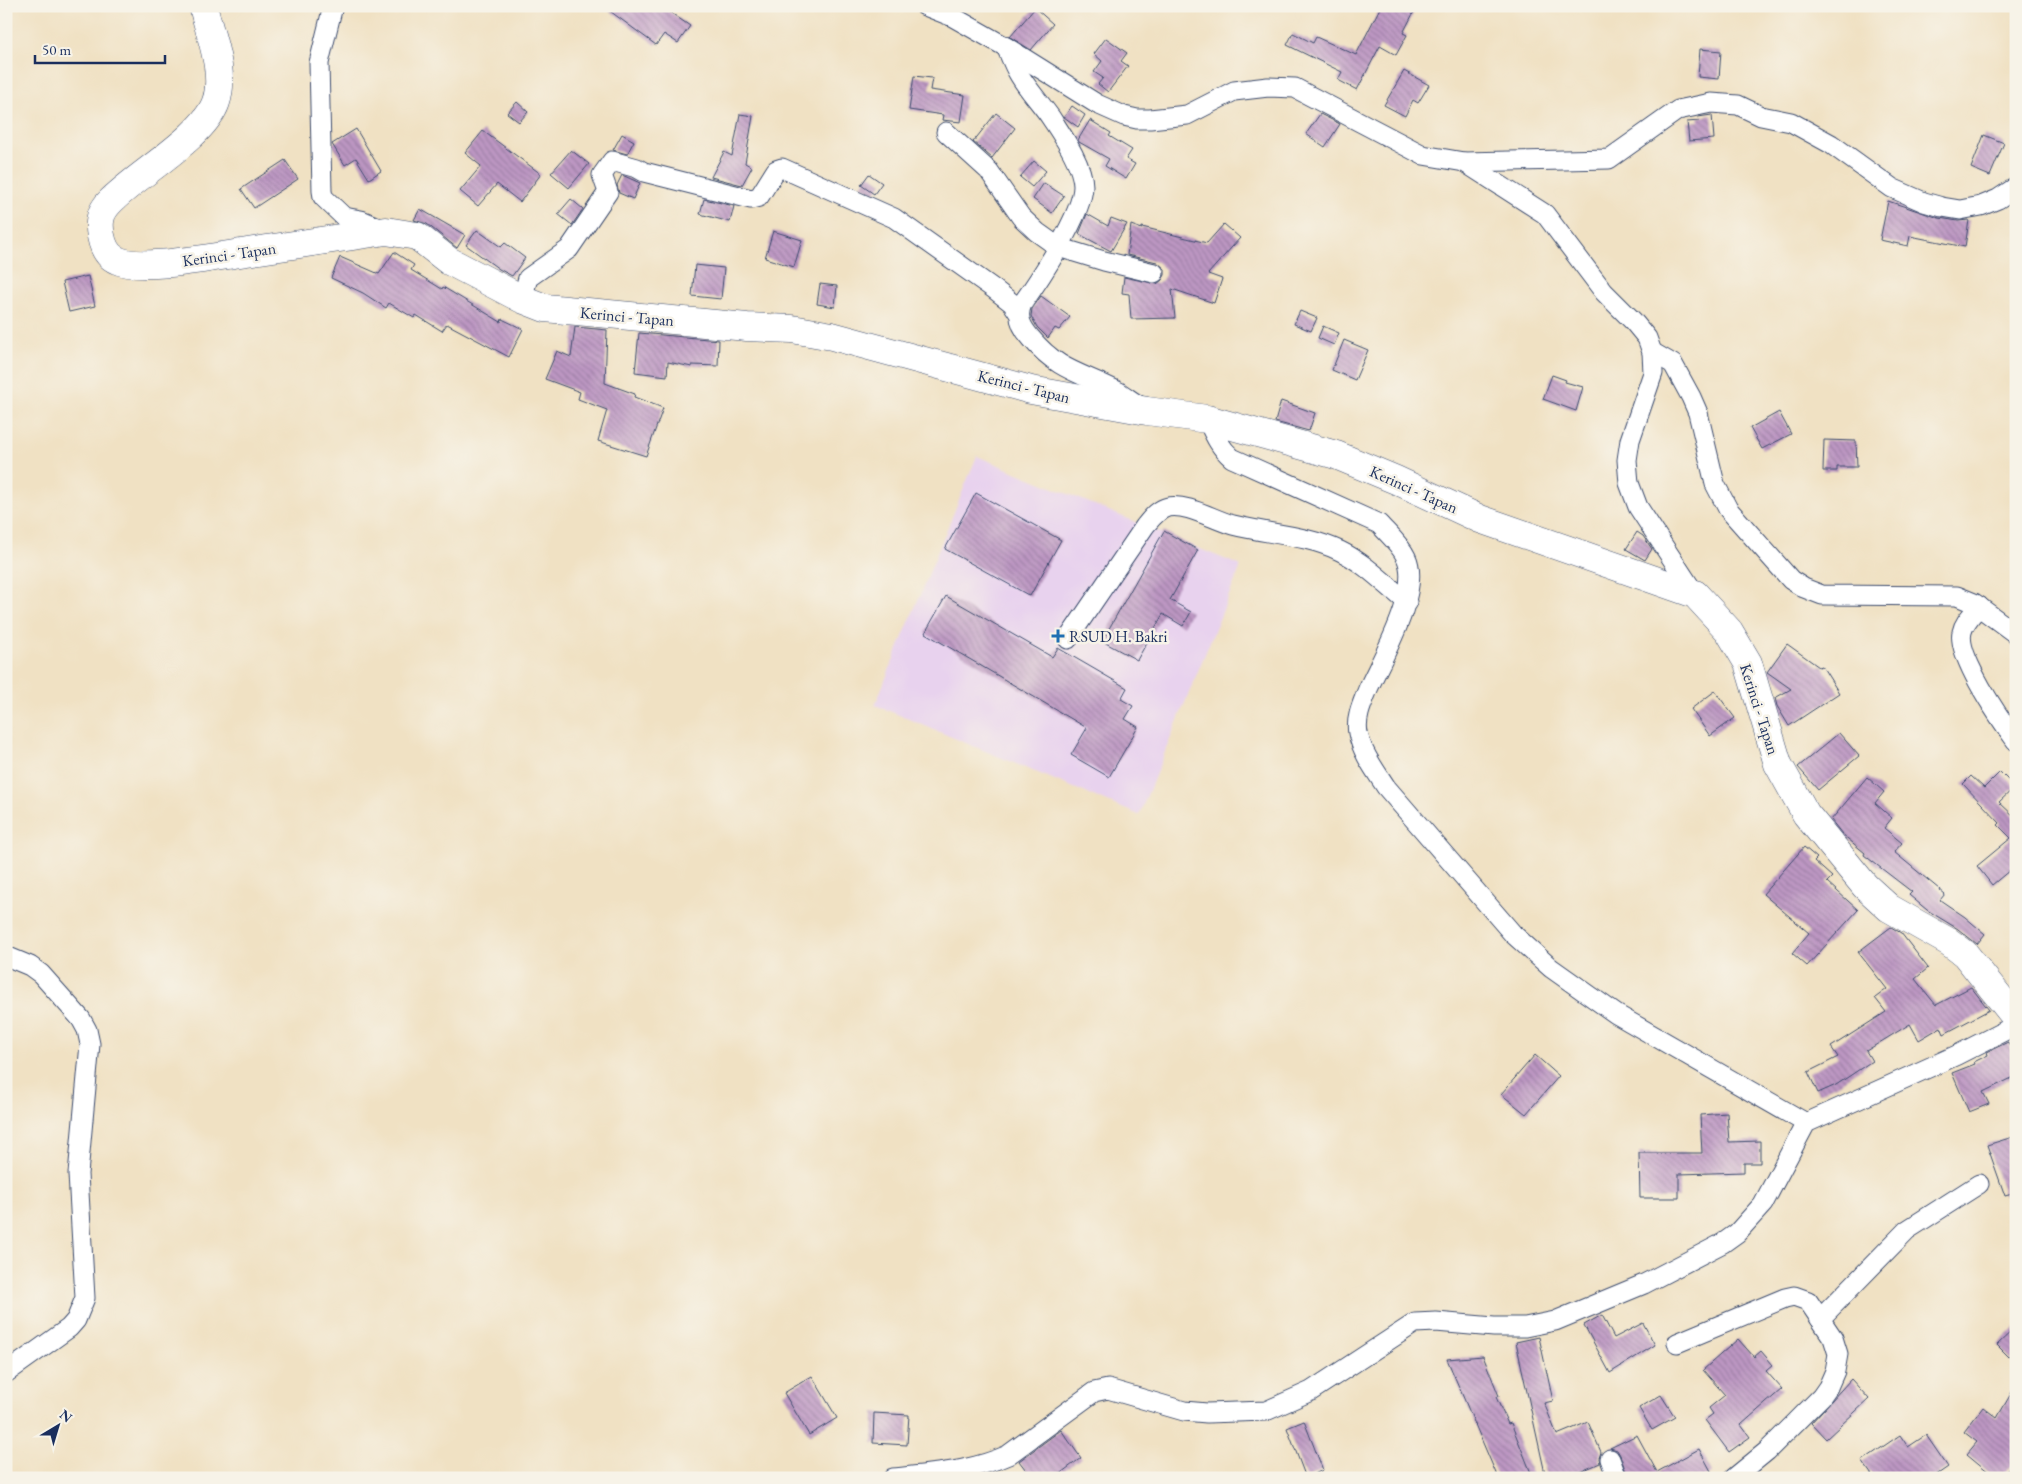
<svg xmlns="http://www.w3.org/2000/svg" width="2022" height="1484" viewBox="0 0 2022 1484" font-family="'EB Garamond',serif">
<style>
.built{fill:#e8d2ee}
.building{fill:url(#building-back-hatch)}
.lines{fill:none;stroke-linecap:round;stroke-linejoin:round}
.minor-casing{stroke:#3b4a6d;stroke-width:21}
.highway-casing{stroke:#3b4a6d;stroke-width:29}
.minor{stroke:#fff;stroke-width:19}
.highway{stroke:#fff;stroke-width:28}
.poi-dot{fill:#1f6fb2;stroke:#f7f3e8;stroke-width:2}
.labels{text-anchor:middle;stroke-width:5;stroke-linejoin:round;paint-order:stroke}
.street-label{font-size:16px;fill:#1b2f5e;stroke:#f7f3e8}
.poi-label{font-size:16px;fill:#1b2f5e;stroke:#f7f3e8;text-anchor:start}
</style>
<defs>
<pattern id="building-back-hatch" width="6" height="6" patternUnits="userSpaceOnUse" patternTransform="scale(1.25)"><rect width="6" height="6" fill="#bd97c3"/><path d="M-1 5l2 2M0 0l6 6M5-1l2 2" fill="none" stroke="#997ca2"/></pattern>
</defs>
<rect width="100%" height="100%" fill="#f7f3e8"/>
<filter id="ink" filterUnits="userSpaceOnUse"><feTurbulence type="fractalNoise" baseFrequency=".02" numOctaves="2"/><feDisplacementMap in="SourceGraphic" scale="10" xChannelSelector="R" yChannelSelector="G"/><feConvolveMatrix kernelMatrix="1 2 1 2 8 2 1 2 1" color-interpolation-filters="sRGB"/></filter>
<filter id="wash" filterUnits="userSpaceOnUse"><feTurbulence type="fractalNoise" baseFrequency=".0096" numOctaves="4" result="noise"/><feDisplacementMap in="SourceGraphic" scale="20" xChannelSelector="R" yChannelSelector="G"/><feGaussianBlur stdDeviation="1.12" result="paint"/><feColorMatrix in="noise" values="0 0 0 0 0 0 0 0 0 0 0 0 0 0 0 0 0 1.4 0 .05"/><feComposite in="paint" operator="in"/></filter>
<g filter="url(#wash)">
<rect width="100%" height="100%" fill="#f0e1c3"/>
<!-- built -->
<path class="built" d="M 977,456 L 1241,566 L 1139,815 L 875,705 Z"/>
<g id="blocks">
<!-- building -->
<g class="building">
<path d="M 603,6 L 661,6 L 690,26 L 678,43 L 664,34 L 656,45 Z"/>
<path d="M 1381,6 L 1417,6 L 1403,33 L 1407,35 L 1396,55 L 1380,46 L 1357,90 L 1338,80 L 1342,72 L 1287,45 L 1293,33 L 1313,43 L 1316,37 L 1356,55 Z"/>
<path d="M 1035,8 L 1053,24 L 1031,50 L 1010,37 Z"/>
<path d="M 1106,38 L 1127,53 L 1121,61 L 1128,66 L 1108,92 L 1098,84 L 1103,78 L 1094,72 L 1102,61 L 1094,54 Z"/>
<path d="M 1700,49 L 1721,51 L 1719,79 L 1698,77 Z"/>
<path d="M 1404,71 L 1429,85 L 1418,103 L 1413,100 L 1405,116 L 1384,105 Z"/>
<path d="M 914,76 L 932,78 L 930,90 L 965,95 L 961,122 L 942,120 L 943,115 L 909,110 Z"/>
<path d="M 517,102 L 528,112 L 519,122 L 507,113 Z"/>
<path d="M 1072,106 L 1085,115 L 1078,127 L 1064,117 Z"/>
<path d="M 996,113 L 1015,128 L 992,158 L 973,142 Z"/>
<path d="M 740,114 L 753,116 L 745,163 L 752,167 L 742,185 L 711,177 L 724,152 L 732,156 Z"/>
<path d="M 1320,114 L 1340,124 L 1325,147 L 1306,134 Z"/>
<path d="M 1712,115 L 1714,139 L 1689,141 L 1687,122 L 1699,121 L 1698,117 Z"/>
<path d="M 1090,120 L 1111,133 L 1109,136 L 1132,150 L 1126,159 L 1135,164 L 1126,179 L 1105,166 L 1109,159 L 1079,142 L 1078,140 Z"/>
<path d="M 356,129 L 381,171 L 369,179 L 356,158 L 345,165 L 332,144 Z"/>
<path d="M 483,131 L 541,174 L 520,202 L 497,184 L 478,206 L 460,191 L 481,166 L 465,153 Z"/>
<path d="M 622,134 L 634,141 L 627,154 L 613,150 Z"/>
<path d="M 1984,135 L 2004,143 L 1990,176 L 1971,168 Z"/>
<path d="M 571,150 L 589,164 L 569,188 L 551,173 Z"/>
<path d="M 285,160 L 298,179 L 254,208 L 241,189 Z"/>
<path d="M 1034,161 L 1046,171 L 1032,187 L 1020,177 Z"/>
<path d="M 869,174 L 882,183 L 874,194 L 861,185 Z"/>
<path d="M 622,175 L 640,183 L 633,199 L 619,193 L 617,185 Z"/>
<path d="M 1044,183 L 1064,196 L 1052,213 L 1033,199 Z"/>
<path d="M 571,199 L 583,209 L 572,225 L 558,214 Z"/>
<path d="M 704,199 L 734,206 L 730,222 L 700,214 Z"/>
<path d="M 1888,201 L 1939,218 L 1958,221 L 1969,220 L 1965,247 L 1910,236 L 1908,246 L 1880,240 Z"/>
<path d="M 420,209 L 465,235 L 457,248 L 427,224 L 414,220 Z"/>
<path d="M 1087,214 L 1108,226 L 1111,218 L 1127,224 L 1111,251 L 1079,234 Z"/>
<path d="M 1224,224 L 1240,238 L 1208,274 L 1222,279 L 1214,303 L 1172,289 L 1175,318 L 1131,319 L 1129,294 L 1122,293 L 1124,277 L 1157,284 L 1162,280 L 1165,275 L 1165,269 L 1157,262 L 1127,255 L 1131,225 L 1142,229 L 1142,227 L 1207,243 Z"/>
<path d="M 477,230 L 501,247 L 505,243 L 525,258 L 512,276 L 499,269 L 466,245 Z"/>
<path d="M 773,231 L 802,240 L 794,267 L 765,258 Z"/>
<path d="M 394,252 L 414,265 L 411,270 L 442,289 L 443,287 L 501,322 L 502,319 L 523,329 L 509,357 L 447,324 L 442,331 L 416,315 L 414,318 L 389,303 L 386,308 L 363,293 L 331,278 L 340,257 L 379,274 Z"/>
<path d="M 695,265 L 724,268 L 721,299 L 692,296 Z"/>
<path d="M 88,276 L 95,306 L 69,312 L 62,282 Z"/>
<path d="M 820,284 L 837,286 L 835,307 L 817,304 Z"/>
<path d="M 1041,296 L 1070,317 L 1059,330 L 1055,328 L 1048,338 L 1037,327 L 1031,316 L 1032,309 Z"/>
<path d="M 1300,311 L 1317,318 L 1311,331 L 1294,324 Z"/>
<path d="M 1323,326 L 1339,333 L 1334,345 L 1318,338 Z"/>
<path d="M 575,327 L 607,330 L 605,383 L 635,394 L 634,397 L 663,408 L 646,456 L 598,441 L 607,410 L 578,399 L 580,392 L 545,379 L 557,351 L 571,357 Z"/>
<path d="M 639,333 L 719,340 L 718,366 L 692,365 L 692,367 L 668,362 L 667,376 L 635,372 Z"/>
<path d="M 1344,340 L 1368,350 L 1355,380 L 1332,370 Z"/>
<path d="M 1552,375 L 1566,380 L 1565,382 L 1583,387 L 1576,411 L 1543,399 Z"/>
<path d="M 1281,401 L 1315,413 L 1309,431 L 1275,422 Z"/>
<path d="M 1779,412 L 1791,434 L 1762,449 L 1750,428 Z"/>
<path d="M 1824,440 L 1856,441 L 1857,467 L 1837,467 L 1837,471 L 1823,471 Z"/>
<path d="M 976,493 L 1061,540 L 1030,596 L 945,549 Z"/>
<path d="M 1164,531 L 1198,550 L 1170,600 L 1191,612 L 1183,626 L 1163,614 L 1137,660 L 1102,641 Z"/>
<path d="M 1637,532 L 1643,536 L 1652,549 L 1645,560 L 1626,549 Z"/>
<path d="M 946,596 L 1052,657 L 1058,648 L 1127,688 L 1121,699 L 1133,706 L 1125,719 L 1138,727 L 1109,777 L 1071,755 L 1087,728 L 925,633 Z"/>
<path d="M 1787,644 L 1819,667 L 1822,666 L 1839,693 L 1789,726 L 1777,706 L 1775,698 L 1791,689 L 1767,672 Z"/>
<path d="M 1715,691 L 1735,718 L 1710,736 L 1691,709 Z"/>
<path d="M 1839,733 L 1859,756 L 1818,790 L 1798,767 Z"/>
<path d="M 2000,772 L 2015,787 L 1999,802 L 2016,818 L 2016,865 L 1992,885 L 1977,866 L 2011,838 L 1998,825 L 2000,823 L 1963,784 L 1971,776 L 1984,788 Z"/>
<path d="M 1867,777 L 1884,792 L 1875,803 L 1892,818 L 1884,828 L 1902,843 L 1894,852 L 1945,894 L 1940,900 L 1965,917 L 1985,934 L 1977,944 L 1958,929 L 1927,910 L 1909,895 L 1912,892 L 1864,855 L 1865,853 L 1842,834 L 1831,820 Z"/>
<path d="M 1804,847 L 1817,858 L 1814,861 L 1832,877 L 1827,882 L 1858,910 L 1807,966 L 1792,953 L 1809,933 L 1763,894 Z"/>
<path d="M 1891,927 L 1901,933 L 1928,968 L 1915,979 L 1936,1005 L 1971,987 L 1989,1010 L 1944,1034 L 1941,1027 L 1919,1040 L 1910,1024 L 1866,1051 L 1872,1061 L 1836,1085 L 1818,1093 L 1808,1072 L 1838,1057 L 1831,1047 L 1886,1012 L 1875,998 L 1887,989 L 1858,952 Z"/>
<path d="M 2008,1042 L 2016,1058 L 2016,1076 L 1983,1092 L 1989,1104 L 1969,1112 L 1952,1073 L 1975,1064 L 1974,1062 L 1988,1055 L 1987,1052 Z"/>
<path d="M 1535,1055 L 1559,1076 L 1526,1114 L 1501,1094 Z"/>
<path d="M 1727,1113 L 1729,1142 L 1760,1141 L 1760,1163 L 1744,1163 L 1744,1172 L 1679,1174 L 1679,1198 L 1640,1198 L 1639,1153 L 1702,1153 L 1700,1115 Z"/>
<path d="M 2016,1136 L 2016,1193 L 2005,1196 L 1987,1145 Z"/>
<path d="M 1602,1315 L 1614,1338 L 1643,1323 L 1655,1345 L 1610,1373 L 1584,1325 Z"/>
<path d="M 2016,1327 L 2016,1364 L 1997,1345 Z"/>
<path d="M 1539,1337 L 1553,1401 L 1544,1403 L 1557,1435 L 1588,1422 L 1601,1452 L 1599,1458 L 1600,1463 L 1566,1478 L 1546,1478 L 1516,1342 Z"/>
<path d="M 1738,1339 L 1754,1357 L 1761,1351 L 1773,1365 L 1766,1371 L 1782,1389 L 1741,1425 L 1750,1437 L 1729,1452 L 1705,1420 L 1713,1414 L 1709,1408 L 1725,1395 L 1703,1370 Z"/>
<path d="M 1483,1356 L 1499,1396 L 1496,1397 L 1508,1424 L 1511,1423 L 1533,1478 L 1498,1478 L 1447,1359 Z"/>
<path d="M 812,1376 L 837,1418 L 809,1435 L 784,1393 Z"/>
<path d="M 1851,1379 L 1869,1399 L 1826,1439 L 1811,1423 Z"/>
<path d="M 2016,1385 L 2016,1460 L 2001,1478 L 1996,1478 L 1967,1454 L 1977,1442 L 1964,1432 L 1983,1407 L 1997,1418 Z"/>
<path d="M 1661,1395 L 1675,1417 L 1652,1430 L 1639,1408 Z"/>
<path d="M 874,1413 L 909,1415 L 907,1445 L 873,1443 Z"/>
<path d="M 1304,1421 L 1323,1470 L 1306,1478 L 1287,1428 Z"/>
<path d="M 1061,1430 L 1081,1458 L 1054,1478 L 1032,1478 L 1019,1461 Z"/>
<path d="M 1637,1435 L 1657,1472 L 1699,1449 L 1712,1473 L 1704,1478 L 1628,1478 L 1620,1455 L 1617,1450 L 1610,1448 Z"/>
<path d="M 1900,1435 L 1908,1447 L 1926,1435 L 1948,1467 L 1932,1478 L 1874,1478 L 1862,1461 Z"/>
</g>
</g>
</g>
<g filter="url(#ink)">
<use href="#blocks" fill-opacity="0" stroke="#3b4a6d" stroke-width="1"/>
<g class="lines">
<!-- minor casing -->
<g class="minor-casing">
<g id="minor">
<path d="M 333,6 L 319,63 L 322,191 L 323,197 L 344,217 L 361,220 L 384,230"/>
<path d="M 925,6 L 953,17 L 1006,47 L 1097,104 L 1124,116 L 1137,119 L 1150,119 L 1187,115 L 1234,91 L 1268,87 L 1295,88 L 1423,155 L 1464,162 L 1609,159 L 1678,110 L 1711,103 L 1738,105 L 1761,116 L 1791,122 L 1831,144 L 1892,188 L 1924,202 L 1942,207 L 1960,210 L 1981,206 L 1998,199 L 2016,187"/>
<path d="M 1006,47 C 1010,55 1013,64 1017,71 C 1026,88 1040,102 1051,118 C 1062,135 1083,165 1083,186 C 1083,214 1039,280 1022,304 C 1016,317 1022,328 1031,338 C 1059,372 1083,373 1119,392 C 1125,396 1132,401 1138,405"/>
<path d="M 946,132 L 989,171 L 1021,217 L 1037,232 L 1058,247 L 1104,261 L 1154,273"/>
<path d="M 1464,162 L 1545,214 L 1604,292 L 1633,321 L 1647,338 L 1652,352 L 1653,373 L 1630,440 L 1627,460 L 1629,483 L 1638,507 L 1695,594"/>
<path d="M 522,299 L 528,278 L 569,249 L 608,192 L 602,175 L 612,161 L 637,168 L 644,172 L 751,199 L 759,197 L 776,170 L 782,168 L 894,218 L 994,289 L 1012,303 L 1018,312"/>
<path d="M 1652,352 L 1673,364 L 1691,397 L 1698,413 L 1715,484 L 1728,509 L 1791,580 L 1804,588 L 1822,595 L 1957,596 L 1974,603 L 2016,634"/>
<path d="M 1207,419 C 1214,434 1219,447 1232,458 L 1379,524 C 1388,534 1400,544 1406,557 C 1422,590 1383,656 1368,689 C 1363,702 1355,718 1358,733 C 1362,753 1375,770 1386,787 L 1513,934 L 1551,968 L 1616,1014 L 1806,1123"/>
<path d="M 1979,606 C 1973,614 1964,622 1962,632 C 1956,656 2001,720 2016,741"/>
<path d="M 1068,639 L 1145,526 C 1151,519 1158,509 1168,507 C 1187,503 1214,520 1233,525 C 1268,534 1307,535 1340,551 C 1365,563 1386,585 1407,602"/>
<path d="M 6,956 L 30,966 L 41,974 L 81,1019 L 87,1030 L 90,1044 L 78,1174 L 85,1298 L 76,1320 L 69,1328 L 6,1373"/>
<path d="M 1820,1319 L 1907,1230 L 1979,1184"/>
<path d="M 1677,1343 L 1785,1298 L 1794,1296 L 1808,1301 L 1833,1338 L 1838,1354 L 1835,1371 L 1828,1387 L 1821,1397 L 1767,1451 L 1734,1478"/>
<path d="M 1610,1459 L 1617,1478"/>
<path d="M 893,1478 C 934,1473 970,1472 1008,1455 L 1094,1392 L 1108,1389 L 1184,1411 L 1207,1413 L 1266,1411 L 1311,1391 L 1415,1323 L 1436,1322 L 1494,1327 L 1525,1327 L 1555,1321 L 1644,1284 L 1723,1243 L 1737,1233 L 1763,1204 L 1806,1123 L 1957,1055 L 2016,1025"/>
</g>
</g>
<!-- highway casing -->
<g class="highway-casing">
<path id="highway" d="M 203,6 C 210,35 226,74 216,102 C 204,137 137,174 110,202 C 100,212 98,222 101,236 C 103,246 107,256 117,260 C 140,272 219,256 247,252 C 293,245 340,238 386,231 L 417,236 L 449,261 L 522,299 L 545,308 L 747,327 L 792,329 L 832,336 L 1031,390 L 1147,411 L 1207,419 L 1336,455 L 1396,480 L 1480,519 L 1695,594 L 1729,631 L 1748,663 L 1778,764 L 1806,814 L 1865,886 L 1889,908 L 1949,942 L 1965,954 L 2016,1018"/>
</g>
<!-- minor -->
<use href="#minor" class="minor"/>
<!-- highway -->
<use href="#highway" class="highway"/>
</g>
</g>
<!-- markers -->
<path class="poi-dot" d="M1055.5 628.5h5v5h5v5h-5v5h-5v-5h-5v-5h5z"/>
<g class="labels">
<!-- street labels -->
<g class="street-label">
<text transform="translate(229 254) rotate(-8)" y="6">Kerinci - Tapan</text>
<text transform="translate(627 316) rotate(5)" y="6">Kerinci - Tapan</text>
<text transform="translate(1024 386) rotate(14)" y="6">Kerinci - Tapan</text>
<text transform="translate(1414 489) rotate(24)" y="6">Kerinci - Tapan</text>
<text transform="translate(1760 709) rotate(72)" y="6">Kerinci - Tapan</text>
</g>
<!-- poi labels -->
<g class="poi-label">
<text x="1069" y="642">RSUD H. Bakri</text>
</g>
</g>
<!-- margin -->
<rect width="2022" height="1484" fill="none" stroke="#f7f3e8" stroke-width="25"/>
<!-- north arrow -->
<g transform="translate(58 1426) rotate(38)" stroke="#f7f3e8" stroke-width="4" paint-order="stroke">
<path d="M0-4L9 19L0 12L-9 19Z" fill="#1b2f5e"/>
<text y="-8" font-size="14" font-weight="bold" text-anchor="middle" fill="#1b2f5e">N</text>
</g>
<!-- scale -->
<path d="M35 55v8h130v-8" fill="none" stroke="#1b2f5e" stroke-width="2.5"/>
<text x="42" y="55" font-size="15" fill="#1b2f5e" stroke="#f7f3e8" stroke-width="4" paint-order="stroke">50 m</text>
</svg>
